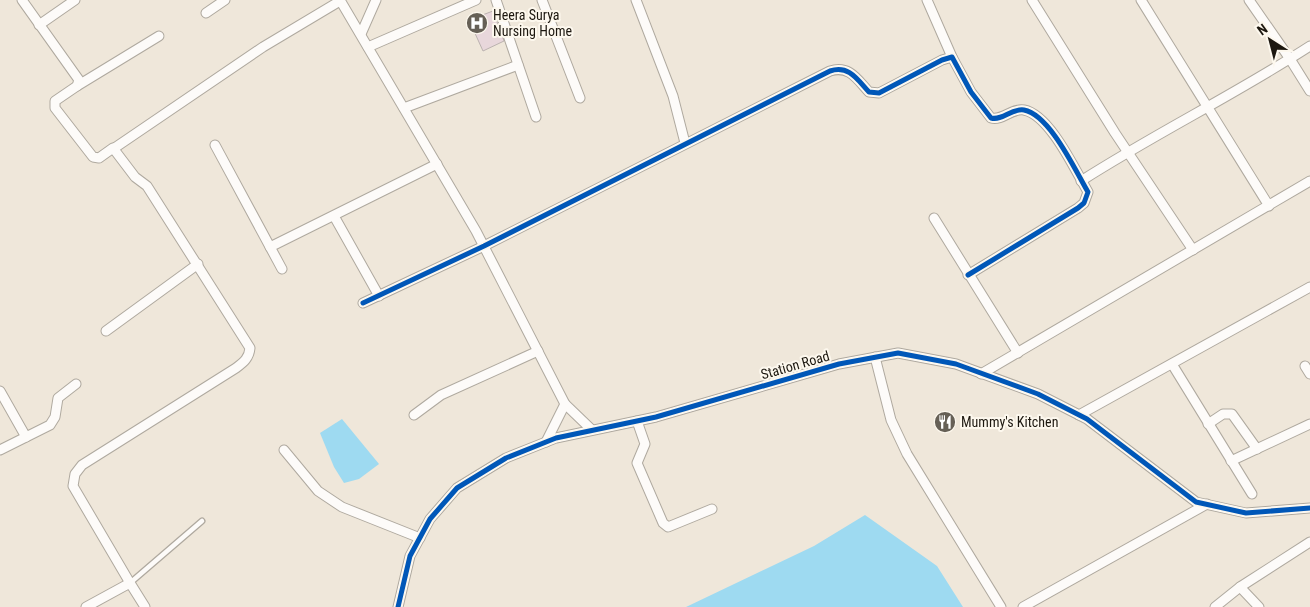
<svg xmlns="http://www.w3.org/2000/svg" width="1310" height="607" viewBox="0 0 1310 607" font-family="'Roboto Condensed',sans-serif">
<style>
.water{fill:#9edaf1}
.building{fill:#e8d7db;stroke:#bbb2b0}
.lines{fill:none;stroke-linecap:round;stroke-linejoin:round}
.lane-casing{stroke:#afa99f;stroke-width:7}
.street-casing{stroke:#afa99f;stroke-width:11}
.lane{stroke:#fdfbf9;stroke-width:4.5}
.street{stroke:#fdfbf9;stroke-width:9}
.cycleway-casing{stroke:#fdf8ee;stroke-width:8}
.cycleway{stroke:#0057b8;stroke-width:5}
.labels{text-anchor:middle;stroke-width:4;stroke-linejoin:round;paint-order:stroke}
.poi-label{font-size:14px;fill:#1c170f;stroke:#fdf8ee;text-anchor:start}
.street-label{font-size:14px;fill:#1c170f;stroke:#fdf8ee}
</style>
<rect width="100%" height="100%" fill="#efe7da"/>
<!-- water -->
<g class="water">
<path d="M 342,419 L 379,464 L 359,479 L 344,483 L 334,467 L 320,433 Z"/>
<path d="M 865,515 L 937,566 L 963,607 L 686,607 L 814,546 Z"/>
</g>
<!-- building -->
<path class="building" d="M 493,11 L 504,41 L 483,51 L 469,20 Z"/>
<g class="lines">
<!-- lane casing -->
<g class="lane-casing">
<path id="lane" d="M 130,583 L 202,521"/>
</g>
<!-- street casing -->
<g class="street-casing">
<g id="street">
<path d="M 22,0 L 79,80 L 77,86 L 55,101 L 55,108 L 93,157 L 99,158 L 113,148 L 135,177 L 147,186 L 250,348 C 249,358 244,362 236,368 L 82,465 L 75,474 L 73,486 L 130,583"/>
<path d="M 340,0 L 476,231 L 565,404 L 592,430"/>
<path d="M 496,0 L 536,117"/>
<path d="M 542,0 L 580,98"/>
<path d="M 636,0 L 673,96 L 685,143"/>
<path d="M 927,0 L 952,57"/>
<path d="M 1032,0 L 1115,133 L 1193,250"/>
<path d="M 1141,0 L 1269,206"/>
<path d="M 1249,0 L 1290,59 L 1310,91"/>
<path d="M 206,13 L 225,0"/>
<path d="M 39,25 L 75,0"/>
<path d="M 361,34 L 376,0"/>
<path d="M 368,47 L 476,0"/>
<path d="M 77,86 L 159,36"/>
<path d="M 404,108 L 518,65"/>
<path d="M 215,145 L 282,269"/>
<path d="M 113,149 L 263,47 L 340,1"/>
<path d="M 1081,181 C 1156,133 1236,94 1310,46"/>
<path d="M 334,216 L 379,296"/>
<path d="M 934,218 L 1018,353"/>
<path d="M 270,247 L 437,164"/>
<path d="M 363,303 L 484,246 L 830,71 C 849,65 857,79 869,92 L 879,93 L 942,60 L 952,57 L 971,92 L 991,118 C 1003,121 1011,108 1024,110 C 1050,115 1075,170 1088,192 L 1084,203 L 1078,208 L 968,275"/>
<path d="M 106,331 L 198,264"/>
<path d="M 875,357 L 891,420 L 907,454 L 1001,607"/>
<path d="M 1172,364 L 1252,494"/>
<path d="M 1305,366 L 1310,374"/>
<path d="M 981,374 L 1310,181"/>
<path d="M 0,391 L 26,437"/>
<path d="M 414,415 L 441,395 L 538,351"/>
<path d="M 1079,415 L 1310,287"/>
<path d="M 637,421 L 645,444 L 637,463 L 663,523 L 668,527 L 712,509"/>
<path d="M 1208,424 L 1223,414 L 1232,414 L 1257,449"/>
<path d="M 546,442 L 565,404"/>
<path d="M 0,450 L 50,425 L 55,417 L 58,398 L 76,384"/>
<path d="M 284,450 L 318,491 L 342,507 L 420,538"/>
<path d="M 1231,461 L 1310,424"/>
<path d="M 1240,587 L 1259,607"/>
<path d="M 86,607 L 130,583 L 145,607"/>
<path d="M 398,607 L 410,556 L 430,519 L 457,488 L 506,458 L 556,438 L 656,417 L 839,364 L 898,353 L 956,364 L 1038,394 L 1087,419 L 1196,502 L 1246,513 L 1310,508"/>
<path d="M 1023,607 L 1207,504"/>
<path d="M 1215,607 L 1240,587 L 1310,542"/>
</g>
</g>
<!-- lane -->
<use href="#lane" class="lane"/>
<!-- street -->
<use href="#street" class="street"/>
<!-- cycleway casing -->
<g class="cycleway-casing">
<g id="cycleway">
<path d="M 363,303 L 484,246 L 830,71 C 849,65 857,79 869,92 L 879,93 L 942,60 L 952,57 L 971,92 L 991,118 C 1003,121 1011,108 1024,110 C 1050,115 1075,170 1088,192 L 1084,203 L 1078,208 L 968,275"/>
<path d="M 398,607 L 410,556 L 430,519 L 457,488 L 506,458 L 556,438 L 656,417 L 839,364 L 898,353 L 956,364 L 1038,394 L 1087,419 L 1196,502 L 1246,513 L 1310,508"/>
</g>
</g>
<!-- cycleway -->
<use href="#cycleway" class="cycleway"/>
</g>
<!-- icons -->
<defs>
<g id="hospital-disc" transform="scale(1.125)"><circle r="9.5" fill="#666056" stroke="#fdf8ee"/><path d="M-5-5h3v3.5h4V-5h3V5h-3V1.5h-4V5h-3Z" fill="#fff"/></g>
<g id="restaurant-disc" transform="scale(1.125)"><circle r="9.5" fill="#666056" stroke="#fdf8ee"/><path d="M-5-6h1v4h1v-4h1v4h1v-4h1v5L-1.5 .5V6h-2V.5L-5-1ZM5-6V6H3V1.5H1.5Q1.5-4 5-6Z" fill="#fff"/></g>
</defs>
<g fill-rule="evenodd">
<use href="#hospital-disc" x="477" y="23"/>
<use href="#restaurant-disc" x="945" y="422"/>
</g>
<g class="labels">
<!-- poi labels -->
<g class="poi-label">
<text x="493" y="20">Heera Surya<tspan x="493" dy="16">Nursing Home</tspan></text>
<text x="961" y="427">Mummy's Kitchen</text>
</g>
<!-- street labels -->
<g class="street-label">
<text transform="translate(795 365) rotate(-16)" y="5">Station Road</text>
</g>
</g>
<!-- north arrow -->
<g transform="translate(1270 40) rotate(324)" stroke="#fdf8ee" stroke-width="4" paint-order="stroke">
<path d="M0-4L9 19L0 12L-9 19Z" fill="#1c170f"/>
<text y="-8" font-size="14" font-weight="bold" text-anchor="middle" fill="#1c170f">N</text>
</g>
</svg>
